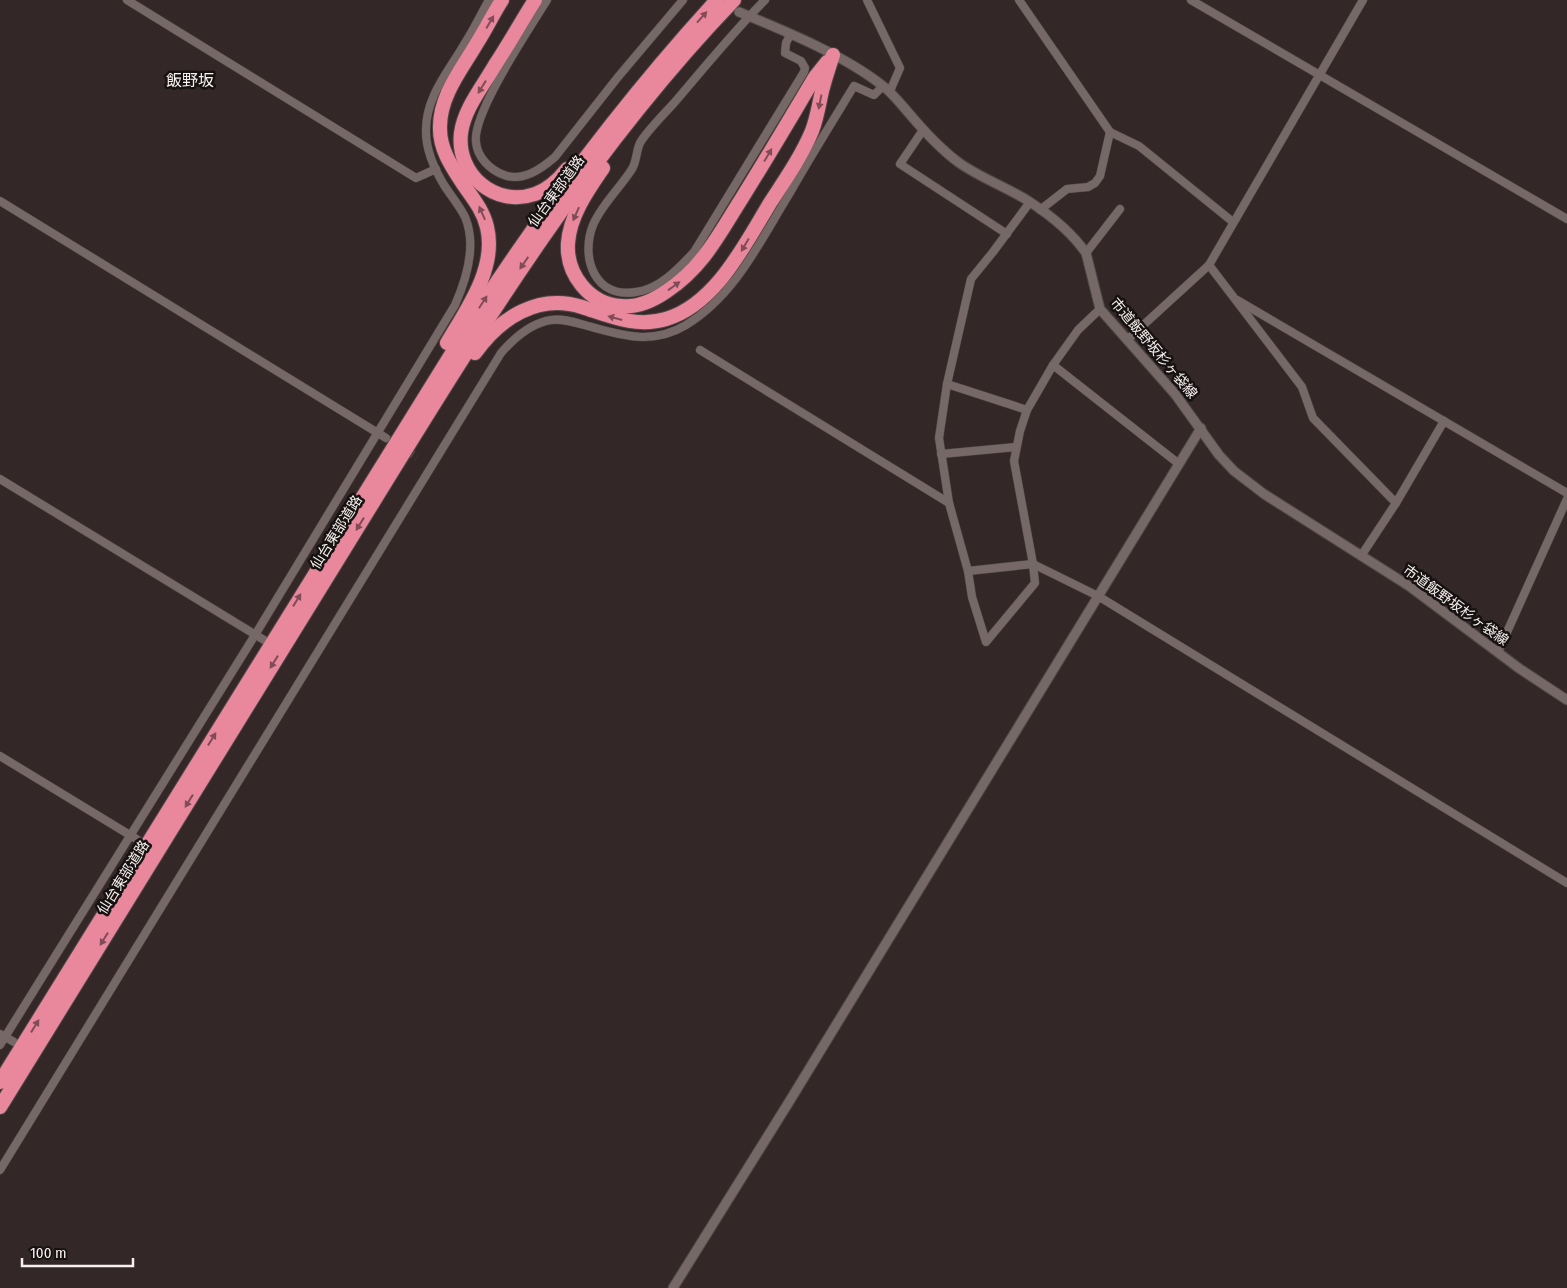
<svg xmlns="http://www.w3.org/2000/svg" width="1567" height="1288" viewBox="0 0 1567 1288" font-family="'Fira Sans Condensed','Noto Sans JP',sans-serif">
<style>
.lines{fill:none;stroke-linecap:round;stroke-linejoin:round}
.minor-tunnel{stroke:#504645;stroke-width:8;stroke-dasharray:8 4;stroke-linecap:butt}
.minor-casing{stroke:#4f4746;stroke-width:9}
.tertiary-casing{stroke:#4f4746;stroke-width:11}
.motorway-casing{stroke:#4f4746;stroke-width:16}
.minor{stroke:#756867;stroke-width:8}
.tertiary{stroke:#756867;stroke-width:9}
.motorway{stroke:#e9879c;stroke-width:14}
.oneway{fill:#804c57}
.labels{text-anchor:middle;stroke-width:5;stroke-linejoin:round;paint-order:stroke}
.street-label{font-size:14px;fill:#f7f0ef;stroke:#171212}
.quarter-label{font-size:16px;fill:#f7f0ef;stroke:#171212}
</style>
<rect width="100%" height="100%" fill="#332827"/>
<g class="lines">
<!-- minor-tunnel -->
<path class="minor-tunnel" d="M 386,438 L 417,457"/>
<!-- minor casing -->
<g class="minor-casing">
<g id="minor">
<path d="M 127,0 L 416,178 L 436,169"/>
<path d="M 547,0 C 530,28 472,113 476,142 C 477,157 490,170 504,175 C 523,182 541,169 555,157 L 618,77 L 683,0"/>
<path d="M 765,0 C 733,32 704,68 674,103 C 665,113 646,132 640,143 C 636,151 637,161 632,169 C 620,188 602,204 593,225 C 580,258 595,299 636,292 C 660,289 679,268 694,252 L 804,72 L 805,68 L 801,61 L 785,53 L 786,43 L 790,35"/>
<path d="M 867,0 L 900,68 L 890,91"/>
<path d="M 1019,0 L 1110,132 L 1139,146 L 1233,222"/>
<path d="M 1191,0 L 1567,219"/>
<path d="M 923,130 L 900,164 L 1007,234"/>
<path d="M 0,201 L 386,438"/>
<path d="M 1030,202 L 993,252 L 971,279 L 947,384 L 939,438 L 949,503 L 968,571 L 972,597 L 986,642 L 1035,583 L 1033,564 L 1014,461 L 1020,431 L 1027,410 L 1053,365 L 1078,330 L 1100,309"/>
<path d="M 1040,210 L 1067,189 L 1088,187 L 1095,183 L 1100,176 L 1110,132"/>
<path d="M 1086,253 L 1120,209"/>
<path d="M 1209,265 L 1302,387 L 1313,418 L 1396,503"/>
<path d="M 1237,300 L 1567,493"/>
<path d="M 1127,340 L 1209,265 L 1363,0"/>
<path d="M 700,350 L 949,503"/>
<path d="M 1053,365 L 1179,464"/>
<path d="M 947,384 L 1027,410"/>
<path d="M 941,454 L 1016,447"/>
<path d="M 0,479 L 264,640"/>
<path d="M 1361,556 L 1396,503 L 1444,421"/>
<path d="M 968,571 L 1033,564 L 1098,596 L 1567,883"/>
<path d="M 1498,652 L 1567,499"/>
<path d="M 0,756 L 138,840"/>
<path d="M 0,1034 L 14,1042"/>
<path d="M 0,1045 L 255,635 L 455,305 C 467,278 477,245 465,217 C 459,205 451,196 444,185 C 435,170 426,150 426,132 C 425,97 449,71 465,43 C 474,29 481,14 489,0"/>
<path d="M 0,1170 L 501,353 C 514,338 531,323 551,320 C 563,318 577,323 588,326 C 623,336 653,345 686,325 C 735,295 759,243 788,196 C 809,159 832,122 854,86 L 874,95 L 883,86"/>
</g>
</g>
<!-- tertiary casing -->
<g class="tertiary-casing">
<g id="tertiary">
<path d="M 739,12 C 785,31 844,55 883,86 C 892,93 899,102 907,111 C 922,129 938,147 958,162 C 980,178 1007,187 1030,202 C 1050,215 1072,233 1086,253 L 1100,309 L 1175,394 L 1219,455 L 1234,471 L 1264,494 L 1409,586 L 1520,669 L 1567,700"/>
<path d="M 673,1288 L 789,1102 L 1201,428"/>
</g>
</g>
<!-- motorway casing -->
<g class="motorway-casing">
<g id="motorway">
<path d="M 535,0 C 521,22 509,44 495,65 C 483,86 464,109 461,133 C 456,174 495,208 535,194 C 547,190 559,179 567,169"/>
<path d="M 603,168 C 588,190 570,215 568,243 C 566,274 589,304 621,306 C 637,308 654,300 667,291 C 704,266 719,234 742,198 C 767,158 791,117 815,77 L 827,62"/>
<path d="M 447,343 C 467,309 497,268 487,227 C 483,210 472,197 463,184 C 452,167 440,150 440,129 C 439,96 462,69 477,43 C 486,29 493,14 502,0"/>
<path d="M 475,353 C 500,318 538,293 582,307 C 610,316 636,328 666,319 C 716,304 745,244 770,203 C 785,180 801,157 812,131 C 817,118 819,104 822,91 C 825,79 829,67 833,55"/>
<path d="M 0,1082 L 485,300 C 555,194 631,94 717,0"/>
<path d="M 0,1107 C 116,919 232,731 348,543 C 465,354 579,161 734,0"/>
</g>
</g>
<!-- minor -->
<use href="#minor" class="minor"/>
<!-- tertiary -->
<use href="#tertiary" class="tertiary"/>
<!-- motorway -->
<use href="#motorway" class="motorway"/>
</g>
<!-- one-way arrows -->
<defs><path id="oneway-solid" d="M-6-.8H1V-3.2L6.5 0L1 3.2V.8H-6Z" transform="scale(1.25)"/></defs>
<g class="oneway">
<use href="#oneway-solid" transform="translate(702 17) rotate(-48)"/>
<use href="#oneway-solid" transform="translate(490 22) rotate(-60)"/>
<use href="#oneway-solid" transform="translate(482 87) rotate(122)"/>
<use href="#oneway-solid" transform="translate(820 102) rotate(101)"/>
<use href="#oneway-solid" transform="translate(768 155) rotate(-59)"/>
<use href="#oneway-solid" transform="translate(482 213) rotate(-114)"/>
<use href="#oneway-solid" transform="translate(576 214) rotate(114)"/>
<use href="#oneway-solid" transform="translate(745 245) rotate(121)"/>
<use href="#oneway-solid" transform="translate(524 263) rotate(125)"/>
<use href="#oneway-solid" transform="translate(674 286) rotate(-36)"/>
<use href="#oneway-solid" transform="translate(483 302) rotate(-57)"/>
<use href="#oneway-solid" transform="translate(615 318) rotate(-165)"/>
<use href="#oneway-solid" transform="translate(360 524) rotate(122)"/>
<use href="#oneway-solid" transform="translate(297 600) rotate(-58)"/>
<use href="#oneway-solid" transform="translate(274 662) rotate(122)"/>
<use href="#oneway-solid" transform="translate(212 739) rotate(-58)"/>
<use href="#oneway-solid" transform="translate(189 801) rotate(122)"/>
<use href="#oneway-solid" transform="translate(104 939) rotate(122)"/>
<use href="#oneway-solid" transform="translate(35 1026) rotate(-58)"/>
</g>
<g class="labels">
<!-- street labels -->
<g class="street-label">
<text transform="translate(556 191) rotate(-54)" y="5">仙台東部道路</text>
<text transform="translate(1154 348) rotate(50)" y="5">市道飯野坂杉ヶ袋線</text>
<text transform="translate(336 532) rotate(-58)" y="5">仙台東部道路</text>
<text transform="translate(1456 605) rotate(36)" y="5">市道飯野坂杉ヶ袋線</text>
<text transform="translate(123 877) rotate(-58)" y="5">仙台東部道路</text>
</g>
<!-- quarter labels -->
<g class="quarter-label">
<text x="190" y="86">飯野坂</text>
</g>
</g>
<!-- scale -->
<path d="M22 1258v8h111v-8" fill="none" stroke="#f7f0ef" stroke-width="2.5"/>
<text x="30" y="1258" font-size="15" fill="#f7f0ef" stroke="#171212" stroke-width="4" paint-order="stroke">100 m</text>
</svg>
